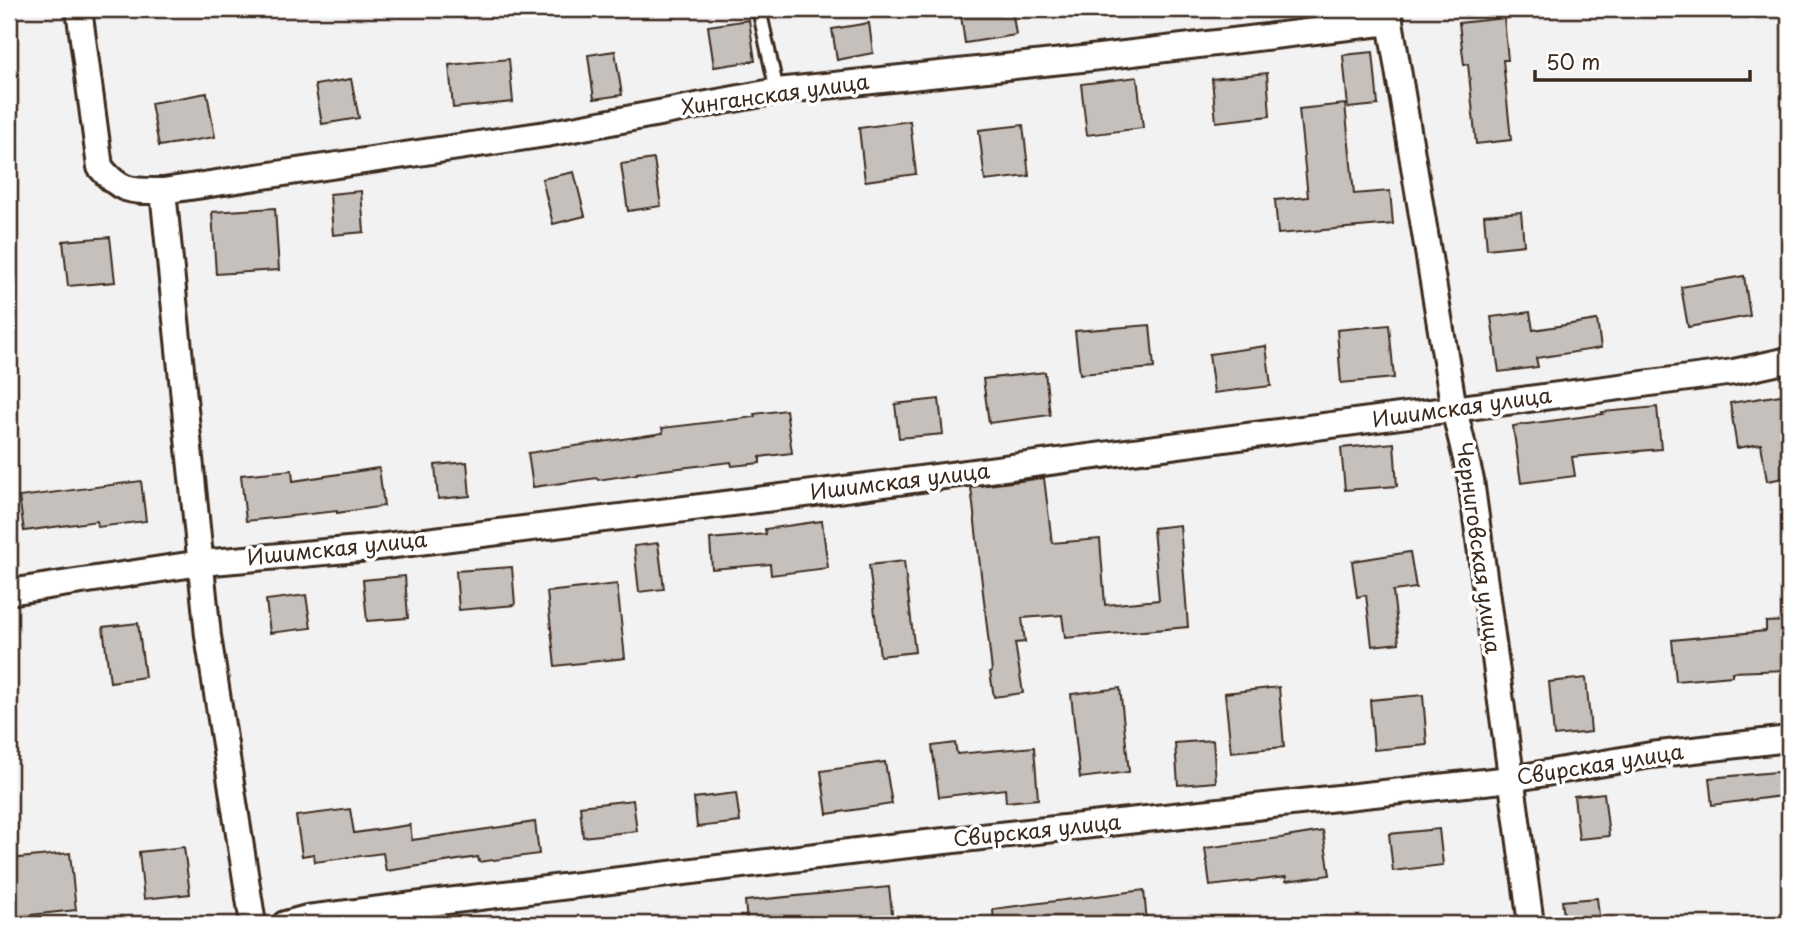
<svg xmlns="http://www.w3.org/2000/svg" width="1798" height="933" viewBox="0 0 1798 933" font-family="'Playpen Sans',sans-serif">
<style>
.building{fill:#c6c0bd;stroke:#3b2a1e;stroke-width:2}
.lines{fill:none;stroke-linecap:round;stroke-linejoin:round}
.service-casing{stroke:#3b2a1e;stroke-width:18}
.minor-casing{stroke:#3b2a1e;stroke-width:30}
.service{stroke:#fff;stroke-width:12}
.minor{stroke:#fff;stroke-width:24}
.labels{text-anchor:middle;stroke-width:7;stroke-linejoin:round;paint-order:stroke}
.street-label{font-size:21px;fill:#3b2a1e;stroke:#fff}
</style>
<rect width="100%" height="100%" fill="#f3f2f2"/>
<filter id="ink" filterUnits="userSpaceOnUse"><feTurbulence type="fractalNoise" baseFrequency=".0143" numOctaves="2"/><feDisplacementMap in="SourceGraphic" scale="14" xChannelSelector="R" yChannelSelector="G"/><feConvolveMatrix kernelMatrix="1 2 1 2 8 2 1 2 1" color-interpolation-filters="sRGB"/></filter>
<g filter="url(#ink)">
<!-- building -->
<g class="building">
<path d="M 960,9 L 1012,9 L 1016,35 L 965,43 Z"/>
<path d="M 1504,18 L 1508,60 L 1503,60 L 1511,140 L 1476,144 L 1468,64 L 1464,65 L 1459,23 Z"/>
<path d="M 749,20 L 755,61 L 714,67 L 708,26 Z"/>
<path d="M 869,23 L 873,53 L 837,60 L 832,29 Z"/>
<path d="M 615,51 L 622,95 L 594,99 L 588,55 Z"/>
<path d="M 1373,52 L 1378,105 L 1348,108 L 1343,55 Z"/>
<path d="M 509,59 L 513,102 L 453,108 L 449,65 Z"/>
<path d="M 1267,73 L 1270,116 L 1216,122 L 1212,79 Z"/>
<path d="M 1137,77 L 1143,128 L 1087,135 L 1081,84 Z"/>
<path d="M 351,79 L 359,118 L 322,124 L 315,85 Z"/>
<path d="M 207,93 L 215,137 L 159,146 L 151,103 Z"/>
<path d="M 1345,104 L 1354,194 L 1390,191 L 1393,224 L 1278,234 L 1275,200 L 1308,197 L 1299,109 Z"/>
<path d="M 910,121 L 916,174 L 865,181 L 859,128 Z"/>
<path d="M 1023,125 L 1029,176 L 985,181 L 979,130 Z"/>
<path d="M 654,159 L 661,206 L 628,211 L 621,164 Z"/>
<path d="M 574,172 L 585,216 L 553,224 L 542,179 Z"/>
<path d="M 361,191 L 364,232 L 333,235 L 330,194 Z"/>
<path d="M 275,208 L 279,270 L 216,274 L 212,212 Z"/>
<path d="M 1521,212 L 1524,245 L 1487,249 L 1484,215 Z"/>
<path d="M 110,237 L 115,282 L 68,286 L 63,241 Z"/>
<path d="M 1744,276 L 1750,316 L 1688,327 L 1681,287 Z"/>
<path d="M 1530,312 L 1533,330 L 1597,320 L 1601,348 L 1536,358 L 1538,367 L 1499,372 L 1491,317 Z"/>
<path d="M 1150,325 L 1154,368 L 1080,374 L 1075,331 Z"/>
<path d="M 1389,325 L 1394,378 L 1341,383 L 1337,330 Z"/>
<path d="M 1266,346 L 1271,386 L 1214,393 L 1209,354 Z"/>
<path d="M 1045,372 L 1050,415 L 989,423 L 983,379 Z"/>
<path d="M 1787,394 L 1789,411 L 1789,477 L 1767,481 L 1761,444 L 1737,448 L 1730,403 Z"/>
<path d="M 939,399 L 943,434 L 899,438 L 895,404 Z"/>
<path d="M 1657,407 L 1661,449 L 1572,457 L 1575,476 L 1521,483 L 1513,426 L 1603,414 L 1602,412 Z"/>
<path d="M 786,410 L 792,453 L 760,457 L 760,463 L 732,466 L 731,462 L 637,473 L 637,474 L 598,480 L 597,478 L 533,487 L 528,453 L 663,433 L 662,428 L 755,417 L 754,414 Z"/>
<path d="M 1394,443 L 1397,486 L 1345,490 L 1341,448 Z"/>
<path d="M 467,462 L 470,496 L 438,499 L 435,465 Z"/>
<path d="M 379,468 L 384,506 L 337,513 L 337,511 L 246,521 L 241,475 L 292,470 L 293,481 Z"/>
<path d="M 1044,478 L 1052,543 L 1100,539 L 1105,605 L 1159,600 L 1153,528 L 1180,525 L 1188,627 L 1065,638 L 1062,615 L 1022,618 L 1025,642 L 1015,643 L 1023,693 L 994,697 L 990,672 L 992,671 L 971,487 Z"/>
<path d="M 141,481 L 146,521 L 98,527 L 97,521 L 24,531 L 19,497 Z"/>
<path d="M 822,521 L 828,568 L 771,575 L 770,564 L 712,569 L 710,539 L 766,534 L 765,529 Z"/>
<path d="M 658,543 L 664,589 L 639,592 L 634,546 Z"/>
<path d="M 1410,552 L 1416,588 L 1393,591 L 1399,643 L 1372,646 L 1366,595 L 1357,597 L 1352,561 Z"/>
<path d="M 904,561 L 915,652 L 880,656 L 869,565 Z"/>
<path d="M 512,567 L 515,605 L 459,610 L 456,571 Z"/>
<path d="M 405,576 L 408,618 L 367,621 L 363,580 Z"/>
<path d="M 617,584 L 625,658 L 555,666 L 547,592 Z"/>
<path d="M 306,595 L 311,628 L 270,633 L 266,600 Z"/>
<path d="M 1789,621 L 1789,670 L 1732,672 L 1732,676 L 1676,681 L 1672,640 L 1766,631 L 1766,622 Z"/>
<path d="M 138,623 L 145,677 L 110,682 L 103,627 Z"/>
<path d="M 1586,678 L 1591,732 L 1554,736 L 1549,682 Z"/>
<path d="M 1279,687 L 1284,747 L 1231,752 L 1225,693 Z"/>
<path d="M 1120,688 L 1129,772 L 1080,778 L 1071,694 Z"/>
<path d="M 1423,695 L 1427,745 L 1374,750 L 1370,700 Z"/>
<path d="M 1213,740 L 1216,782 L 1178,785 L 1175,743 Z"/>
<path d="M 955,743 L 957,754 L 1034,747 L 1038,799 L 1006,802 L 1005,789 L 939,797 L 932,746 Z"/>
<path d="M 885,762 L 892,804 L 827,814 L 821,771 Z"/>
<path d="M 1789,771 L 1789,795 L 1712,805 L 1709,778 Z"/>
<path d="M 736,793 L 740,822 L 697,827 L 694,798 Z"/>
<path d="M 1604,793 L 1609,836 L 1579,839 L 1574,796 Z"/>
<path d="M 633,800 L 637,831 L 583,837 L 580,806 Z"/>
<path d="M 350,809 L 354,833 L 410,825 L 412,840 L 535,822 L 539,854 L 479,862 L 478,857 L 386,871 L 383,853 L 315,862 L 314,854 L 302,856 L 296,816 Z"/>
<path d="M 1439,829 L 1443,865 L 1393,871 L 1389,834 Z"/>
<path d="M 1323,831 L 1330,875 L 1286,881 L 1286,877 L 1210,886 L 1205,848 L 1280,838 Z"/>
<path d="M 184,847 L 190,894 L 144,899 L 139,852 Z"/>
<path d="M 70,853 L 76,910 L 12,917 L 9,886 L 9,859 Z"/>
<path d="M 889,887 L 893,922 L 870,924 L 747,924 L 745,901 Z"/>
<path d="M 1144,890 L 1147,924 L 994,924 L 993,909 Z"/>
<path d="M 1597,898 L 1600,924 L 1565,924 L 1562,901 Z"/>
</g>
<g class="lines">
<!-- service casing -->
<g class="service-casing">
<path id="service" d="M 759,9 L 777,91"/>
</g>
<!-- minor casing -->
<g class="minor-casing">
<g id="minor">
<path d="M 79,9 L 100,167 C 121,193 132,191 163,191 L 208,636 L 253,924"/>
<path d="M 1388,9 L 1454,409 L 1471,480 L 1531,924"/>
<path d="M 163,191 L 546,134 L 777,91 L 1091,58 L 1390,22"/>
<path d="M 9,592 L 201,563 L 370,548 L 837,490 L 1734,372 L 1789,360"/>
<path d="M 285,924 L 307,918 L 890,847 L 1511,779 L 1651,755 L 1789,739"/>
</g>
</g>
<!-- service -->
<use href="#service" class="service"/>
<!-- minor -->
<use href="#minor" class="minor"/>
</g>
</g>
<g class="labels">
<!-- street labels -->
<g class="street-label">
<text transform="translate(775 95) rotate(-8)" y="7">Хинганская улица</text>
<text transform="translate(1462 408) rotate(-8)" y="7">Ишимская улица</text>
<text transform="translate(900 482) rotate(-7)" y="7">Ишимская улица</text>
<text transform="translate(1478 548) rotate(82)" y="7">Черниговская улица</text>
<text transform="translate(337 549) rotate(-6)" y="7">Ишимская улица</text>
<text transform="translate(1600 765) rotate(-9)" y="7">Свирская улица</text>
<text transform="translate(1037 831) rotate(-6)" y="7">Свирская улица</text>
</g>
</g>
<!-- margin -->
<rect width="1798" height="933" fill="none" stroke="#fff" stroke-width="35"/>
<rect x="18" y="18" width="1763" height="898" fill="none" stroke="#3b2a1e" stroke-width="2.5" filter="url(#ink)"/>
<!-- scale -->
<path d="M1535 70v10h215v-10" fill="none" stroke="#3b2a1e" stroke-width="3.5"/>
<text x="1546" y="70" font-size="21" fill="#3b2a1e" stroke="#ffffff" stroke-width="5" paint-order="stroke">50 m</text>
</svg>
